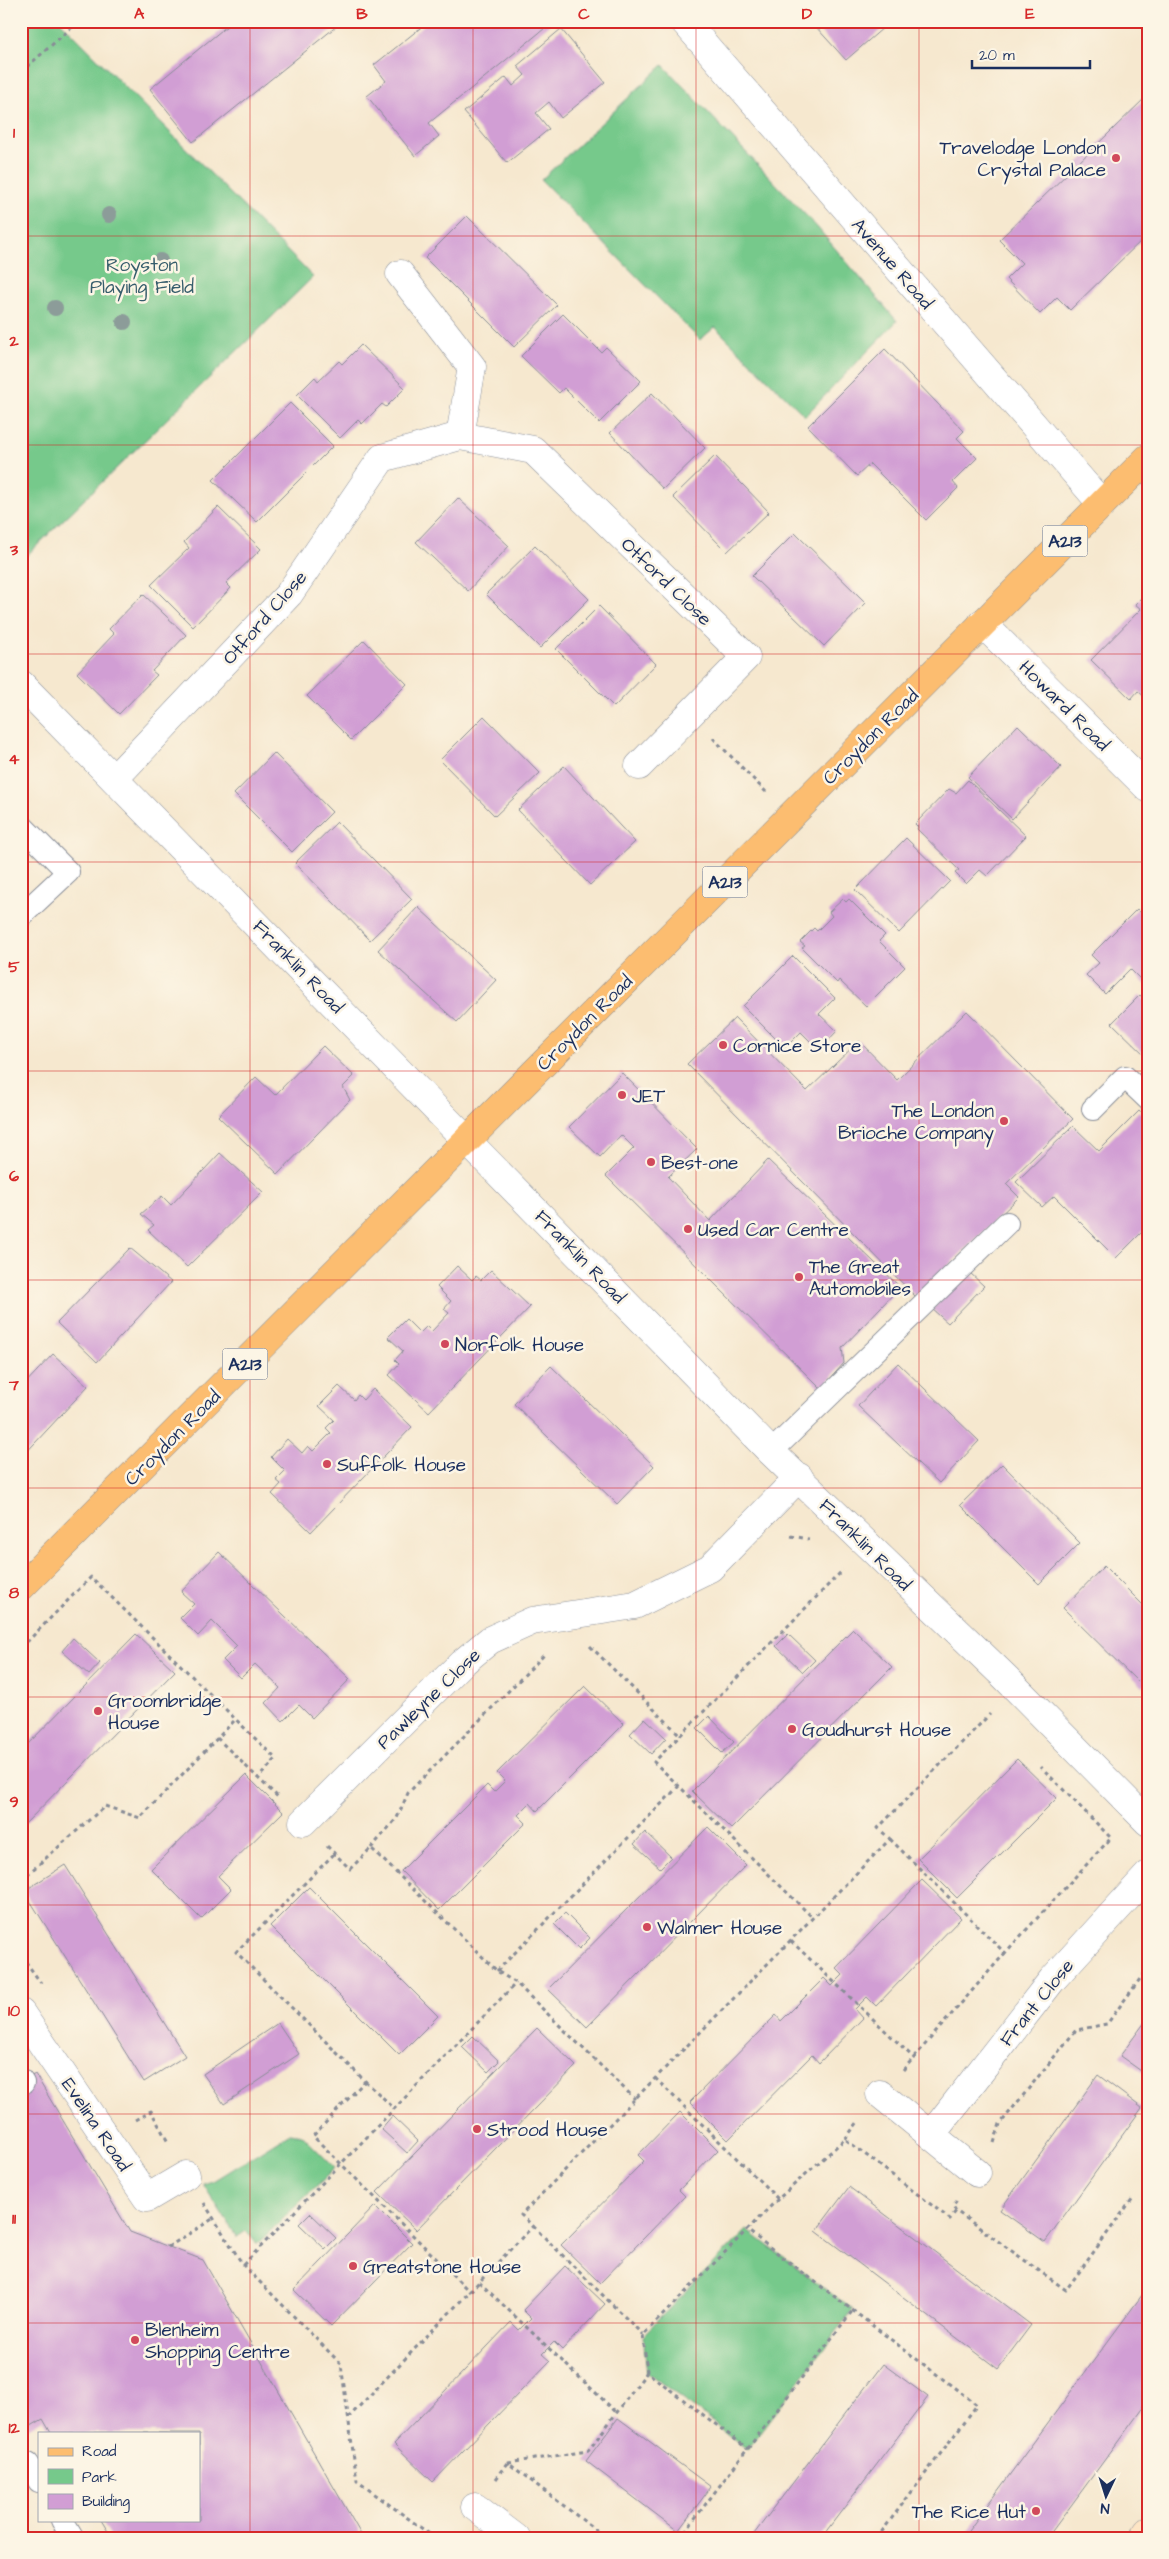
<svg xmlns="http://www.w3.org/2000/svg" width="1169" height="2559" viewBox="0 0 1169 2559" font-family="'Architects Daughter',sans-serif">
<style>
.green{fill:#76c98b;stroke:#487c74}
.building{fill:#d19ed4}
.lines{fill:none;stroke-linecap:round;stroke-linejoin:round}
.lane-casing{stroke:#888c96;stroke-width:24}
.street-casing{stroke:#888c96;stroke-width:29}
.secondary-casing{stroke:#888c96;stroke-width:29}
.primary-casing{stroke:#888c96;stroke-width:29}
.path{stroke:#888c96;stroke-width:3;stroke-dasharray:4 4;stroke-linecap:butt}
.lane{stroke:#fff;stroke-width:22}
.street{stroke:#fff;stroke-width:28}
.secondary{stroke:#fee5c5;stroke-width:28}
.primary{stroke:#fcbd6f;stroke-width:28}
.tree{fill:#8c9c99}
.grid{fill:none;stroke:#d62828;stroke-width:1;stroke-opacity:0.55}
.poi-dot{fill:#d1495b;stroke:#fcf5e5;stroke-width:2}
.labels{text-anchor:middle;stroke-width:5;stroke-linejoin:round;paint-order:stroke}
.shield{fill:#fcf5e5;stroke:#5e6a86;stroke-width:1}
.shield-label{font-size:18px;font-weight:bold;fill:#1b2f5e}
.poi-label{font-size:19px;fill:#1b2f5e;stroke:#fcf5e5;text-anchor:start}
.street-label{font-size:19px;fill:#1b2f5e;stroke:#fcf5e5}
.park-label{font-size:19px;fill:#365d6c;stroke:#fcf5e5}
.neatline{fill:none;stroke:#d62828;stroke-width:2}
.grid-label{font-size:16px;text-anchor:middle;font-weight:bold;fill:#d62828}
</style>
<rect width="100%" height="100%" fill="#fcf5e5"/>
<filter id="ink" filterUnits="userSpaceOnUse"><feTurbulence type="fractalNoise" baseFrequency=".02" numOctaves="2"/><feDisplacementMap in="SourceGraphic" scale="10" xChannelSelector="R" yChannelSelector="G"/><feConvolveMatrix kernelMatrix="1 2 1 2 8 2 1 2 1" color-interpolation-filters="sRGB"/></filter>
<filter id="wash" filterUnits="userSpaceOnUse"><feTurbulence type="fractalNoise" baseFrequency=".0096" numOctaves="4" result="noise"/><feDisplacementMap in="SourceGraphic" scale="20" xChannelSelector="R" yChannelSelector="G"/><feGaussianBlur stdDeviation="1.12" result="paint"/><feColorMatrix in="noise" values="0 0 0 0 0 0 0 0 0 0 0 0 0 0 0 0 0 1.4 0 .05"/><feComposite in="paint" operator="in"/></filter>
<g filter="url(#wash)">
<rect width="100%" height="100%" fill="#f6e8cf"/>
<!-- green -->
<g class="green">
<path d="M 28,21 L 60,21 L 313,277 L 21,561 L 21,27 Z"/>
<path d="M 663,65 L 816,226 L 897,321 L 805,416 L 715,327 L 700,340 L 541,180 Z"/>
<path d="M 290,2133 L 302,2135 L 335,2168 L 257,2244 L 246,2231 L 237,2237 L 203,2184 L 213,2181 Z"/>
<path d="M 747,2230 L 853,2310 L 748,2449 L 647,2372 L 643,2335 Z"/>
</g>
<g id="blocks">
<!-- building -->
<g class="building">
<path d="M 233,21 L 343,21 L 193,142 L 150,89 Z"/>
<path d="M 429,21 L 548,21 L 550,24 L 429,123 L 439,136 L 415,156 L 367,96 L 386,81 L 374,65 Z"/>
<path d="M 820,21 L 891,21 L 846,60 L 815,26 Z"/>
<path d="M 561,29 L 605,82 L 561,118 L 549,102 L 536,113 L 549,129 L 507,163 L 464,112 L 506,77 L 513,86 L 525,75 L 517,66 Z"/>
<path d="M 1148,95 L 1148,234 L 1070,310 L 1057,297 L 1040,314 L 1006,279 L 1022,263 L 999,240 Z"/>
<path d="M 467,216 L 557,305 L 514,347 L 425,258 Z"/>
<path d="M 563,314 L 601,352 L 606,347 L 641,381 L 599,423 L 564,388 L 559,393 L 521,356 Z"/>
<path d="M 361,345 L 405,388 L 386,407 L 382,404 L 362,424 L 358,420 L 340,438 L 297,395 L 315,377 L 318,381 L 339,361 L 342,364 Z"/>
<path d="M 885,349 L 964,431 L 957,438 L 977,458 L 953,482 L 958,488 L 926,520 L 870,464 L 857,476 L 808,426 Z"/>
<path d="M 652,393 L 705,448 L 663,489 L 610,433 Z"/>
<path d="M 290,403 L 333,446 L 257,522 L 213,480 Z"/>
<path d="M 715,456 L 769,512 L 727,552 L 673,497 Z"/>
<path d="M 458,498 L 509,546 L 468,591 L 416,542 Z"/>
<path d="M 218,507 L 261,549 L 226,583 L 231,588 L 193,627 L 151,585 L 189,548 L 184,542 Z"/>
<path d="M 795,533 L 866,603 L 824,646 L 752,576 Z"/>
<path d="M 535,546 L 589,599 L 540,648 L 486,594 Z"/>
<path d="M 1148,591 L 1148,700 L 1138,691 L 1131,699 L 1091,660 L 1141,609 L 1135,604 Z"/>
<path d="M 143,594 L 186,635 L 152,671 L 157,675 L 119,714 L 77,673 L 114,634 L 109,629 Z"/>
<path d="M 599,606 L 656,664 L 614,707 L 556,649 Z"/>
<path d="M 364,640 L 407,684 L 351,740 L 307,696 Z"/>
<path d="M 484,716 L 540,773 L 495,816 L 440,760 Z"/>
<path d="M 1018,725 L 1061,767 L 1012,819 L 968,777 Z"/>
<path d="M 274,753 L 332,812 L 292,852 L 234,794 Z"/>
<path d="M 564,766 L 635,842 L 590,885 L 518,810 Z"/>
<path d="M 968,780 L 1026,836 L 987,876 L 980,870 L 966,884 L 955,873 L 959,870 L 917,829 L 918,827 L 915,824 L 949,789 L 956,793 Z"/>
<path d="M 337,822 L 412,899 L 370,940 L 295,863 Z"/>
<path d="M 906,838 L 950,881 L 899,933 L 855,890 Z"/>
<path d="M 843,899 L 846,902 L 849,899 L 885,935 L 879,941 L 905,967 L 866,1006 L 839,980 L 837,983 L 802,948 L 805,946 L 800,942 L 814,928 L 817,931 L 832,916 L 829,912 Z"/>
<path d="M 418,907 L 496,980 L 457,1022 L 378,950 Z"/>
<path d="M 1137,909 L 1143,915 L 1148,911 L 1148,987 L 1130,969 L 1105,994 L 1086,975 L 1099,963 L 1091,955 Z"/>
<path d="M 793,956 L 835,998 L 819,1014 L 837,1031 L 819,1050 L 801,1032 L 785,1048 L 743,1006 Z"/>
<path d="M 1140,995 L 1148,1003 L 1148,1058 L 1112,1023 Z"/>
<path d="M 967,1011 L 1073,1119 L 1006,1184 L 1019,1197 L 916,1297 L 687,1064 L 735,1018 L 807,1091 L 859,1041 L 897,1080 Z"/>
<path d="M 323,1046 L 354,1076 L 343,1087 L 350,1100 L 278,1174 L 218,1116 L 256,1077 L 275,1095 Z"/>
<path d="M 622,1073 L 697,1149 L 668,1177 L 710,1221 L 768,1160 L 900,1287 L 842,1348 L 844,1363 L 821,1389 L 606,1176 L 634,1148 L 621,1135 L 600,1157 L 569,1127 Z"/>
<path d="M 1139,1111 L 1148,1119 L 1148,1226 L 1116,1258 L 1054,1196 L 1042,1207 L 1016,1182 L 1073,1126 L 1099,1151 Z"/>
<path d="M 220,1153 L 263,1192 L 187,1267 L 148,1230 L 154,1225 L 141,1214 L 162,1196 L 171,1205 Z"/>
<path d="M 130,1248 L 171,1282 L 97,1362 L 57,1323 Z"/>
<path d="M 457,1266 L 472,1280 L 476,1276 L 481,1280 L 491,1270 L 530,1307 L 429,1412 L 389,1375 L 399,1364 L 395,1360 L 403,1351 L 388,1337 L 406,1319 L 420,1333 L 427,1326 L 432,1331 L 449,1313 L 444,1309 L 451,1301 L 437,1287 Z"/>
<path d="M 969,1272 L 984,1286 L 948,1323 L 932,1309 Z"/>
<path d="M 53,1354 L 88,1386 L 21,1458 L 21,1388 Z"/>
<path d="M 898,1363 L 979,1441 L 939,1483 L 858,1406 Z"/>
<path d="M 551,1366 L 654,1466 L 617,1504 L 514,1404 Z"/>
<path d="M 339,1386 L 354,1400 L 358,1395 L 363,1400 L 373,1389 L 412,1427 L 311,1532 L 272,1494 L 281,1484 L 276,1480 L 285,1471 L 271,1457 L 287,1439 L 302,1453 L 308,1446 L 313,1451 L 331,1433 L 326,1428 L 334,1420 L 319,1406 Z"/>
<path d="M 1002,1464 L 1080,1543 L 1039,1584 L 960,1505 Z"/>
<path d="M 219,1552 L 350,1679 L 312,1718 L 299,1705 L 283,1721 L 266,1703 L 280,1688 L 255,1664 L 241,1678 L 223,1660 L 237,1646 L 212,1621 L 198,1636 L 180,1618 L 194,1604 L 181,1592 Z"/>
<path d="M 1104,1566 L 1148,1610 L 1148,1682 L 1143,1687 L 1063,1608 Z"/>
<path d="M 853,1629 L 892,1667 L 731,1829 L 692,1791 Z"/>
<path d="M 136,1634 L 175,1671 L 21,1828 L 21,1751 Z"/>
<path d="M 788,1634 L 815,1660 L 803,1672 L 776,1646 Z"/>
<path d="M 73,1638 L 100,1663 L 89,1675 L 62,1651 Z"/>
<path d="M 585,1686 L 624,1724 L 537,1811 L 530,1803 L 518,1815 L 526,1823 L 439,1910 L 401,1871 L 487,1785 L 494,1792 L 505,1781 L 497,1773 Z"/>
<path d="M 709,1716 L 734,1742 L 722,1753 L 697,1728 Z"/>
<path d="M 645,1718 L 666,1738 L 651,1754 L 630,1734 Z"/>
<path d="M 1017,1759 L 1057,1798 L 957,1898 L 918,1859 Z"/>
<path d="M 246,1775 L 283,1812 L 218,1876 L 231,1889 L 201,1919 L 151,1869 Z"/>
<path d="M 708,1827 L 746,1865 L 587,2027 L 548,1989 Z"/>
<path d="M 645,1832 L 671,1857 L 660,1868 L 634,1844 Z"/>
<path d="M 65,1865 L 185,2056 L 144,2082 L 24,1891 Z"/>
<path d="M 922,1880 L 961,1918 L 876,2006 L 867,1997 L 855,2009 L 863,2018 L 819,2063 L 812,2055 L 728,2140 L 690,2102 L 776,2015 L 781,2021 L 824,1978 L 832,1986 L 843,1975 L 836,1968 Z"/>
<path d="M 309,1887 L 438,2016 L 399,2055 L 270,1926 Z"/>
<path d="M 565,1913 L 590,1938 L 579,1949 L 554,1924 Z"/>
<path d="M 1148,2018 L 1148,2076 L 1120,2056 Z"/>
<path d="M 278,2023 L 299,2054 L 224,2104 L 203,2074 Z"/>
<path d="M 537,2028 L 576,2066 L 416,2230 L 377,2192 Z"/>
<path d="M 473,2036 L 499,2061 L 488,2072 L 462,2047 Z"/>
<path d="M 35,2074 L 130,2232 L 203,2260 L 363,2538 L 112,2538 L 101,2520 L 199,2520 L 199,2433 L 51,2433 L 43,2419 L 21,2432 L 21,2083 Z"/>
<path d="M 1098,2075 L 1142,2108 L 1045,2242 L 1000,2210 Z"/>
<path d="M 680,2112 L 718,2150 L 679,2190 L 685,2196 L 600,2283 L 561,2245 L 644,2161 L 638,2155 Z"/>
<path d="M 392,2116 L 418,2141 L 407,2153 L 381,2129 Z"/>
<path d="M 849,2187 L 1031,2325 L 998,2369 L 816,2231 Z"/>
<path d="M 375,2206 L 412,2243 L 331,2326 L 294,2290 Z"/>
<path d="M 310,2213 L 336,2238 L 325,2249 L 299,2224 Z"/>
<path d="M 565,2266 L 605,2304 L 562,2350 L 554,2342 L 542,2354 L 550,2361 L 433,2482 L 394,2444 L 511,2322 L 519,2330 L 531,2318 L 523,2310 Z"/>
<path d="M 1148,2287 L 1148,2401 L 1047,2538 L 963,2538 Z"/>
<path d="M 883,2364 L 928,2397 L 821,2538 L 751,2538 Z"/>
<path d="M 618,2418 L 711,2487 L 678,2531 L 586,2461 Z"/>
</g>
</g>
</g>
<g filter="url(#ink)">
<use href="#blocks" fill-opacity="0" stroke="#888c96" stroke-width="1"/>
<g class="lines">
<!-- lane casing -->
<g class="lane-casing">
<g id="lane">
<path d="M 21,825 L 68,872 L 21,916"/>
<path d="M 1093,1109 L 1125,1077 L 1148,1099"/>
<path d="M 771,1452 L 1007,1223"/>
<path d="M 21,2080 L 23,2083"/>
<path d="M 28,2464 L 39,2481"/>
<path d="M 62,2520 L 73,2538"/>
</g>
</g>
<!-- street casing -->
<g class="street-casing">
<g id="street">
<path d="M 684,21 L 1102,504"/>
<path d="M 400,274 L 472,367 L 460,436"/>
<path d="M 982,623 L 1148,788"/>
<path d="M 21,684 L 771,1452 L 1005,1677 L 1148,1822"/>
<path d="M 115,778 L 289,594 L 382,458 L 460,436 L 533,450 L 746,657 L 639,766"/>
<path d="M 303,1822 L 462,1663 L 490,1640 L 532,1621 L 635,1605 L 710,1568 L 799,1477"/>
<path d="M 21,2013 L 147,2198 L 186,2175"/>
<path d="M 880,2094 L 977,2173"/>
<path d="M 931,2135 L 1052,1980 L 1148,1875"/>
<path d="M 475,2507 L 516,2538"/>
</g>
</g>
<!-- secondary casing -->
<g class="secondary-casing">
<path id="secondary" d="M 1143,2538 L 1148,2531"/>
</g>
<!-- primary casing -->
<g class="primary-casing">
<path id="primary" d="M 21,1587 L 1148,458"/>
</g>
<!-- path -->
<g class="path">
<path d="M 21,72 L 79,21"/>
<path d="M 713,738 L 766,792"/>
<path d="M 791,1536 L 809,1539"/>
<path d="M 590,1646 L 680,1735"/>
<path d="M 21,1648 L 91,1577 L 276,1759 L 258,1778 L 279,1798"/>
<path d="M 217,1738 L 258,1778"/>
<path d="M 679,1786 L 654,1762 L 843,1570"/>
<path d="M 890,1839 L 1005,1953 L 1111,1838 L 1041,1767"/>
<path d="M 327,1846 L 350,1869 L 371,1848 L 497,1971 L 516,1983 L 635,2099"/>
<path d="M 371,1848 L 397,1818 L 408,1793 L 544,1655"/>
<path d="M 334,1854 L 236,1952 L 365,2081 L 313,2136 L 470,2292"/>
<path d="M 21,1880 L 105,1806 L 140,1818 L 235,1720"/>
<path d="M 791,1941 L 915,2059"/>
<path d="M 21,1955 L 41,1983"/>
<path d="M 497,1971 L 679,1786 L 813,1918"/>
<path d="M 903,2070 L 1005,1953"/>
<path d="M 655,2078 L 778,2199 L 845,2139 L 950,2219 L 956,2211 L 1066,2290 L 1133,2198"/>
<path d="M 365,2081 L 395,2109"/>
<path d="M 135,2120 L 151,2111 L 169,2144"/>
<path d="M 845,2139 L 858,2122"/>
<path d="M 994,2143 L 1000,2124 L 1076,2030 L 1107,2024 L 1148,1968"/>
<path d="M 778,2199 L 747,2230 L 977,2405 L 877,2538"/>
<path d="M 204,2203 L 243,2265 L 341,2364 L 357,2481 L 435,2538"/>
<path d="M 956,2211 L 953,2206 L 957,2201"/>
<path d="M 533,2226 L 643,2335"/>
<path d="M 168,2247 L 214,2218"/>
<path d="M 243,2265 L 516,1983"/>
<path d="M 479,2282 L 617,2413"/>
<path d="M 647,2372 L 643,2335 L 747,2230"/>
<path d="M 348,2418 L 533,2226 L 521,2215 L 890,1839 L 878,1828 L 990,1714"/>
<path d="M 508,2463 L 588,2451 L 647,2372 L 748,2449"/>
<path d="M 496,2479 L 508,2463 L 606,2538"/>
<path d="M 680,2538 L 853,2310"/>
</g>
<!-- lane -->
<use href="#lane" class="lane"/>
<!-- street -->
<use href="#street" class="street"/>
<!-- secondary -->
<use href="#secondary" class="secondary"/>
<!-- primary -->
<use href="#primary" class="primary"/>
</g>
<!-- trees -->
<g class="tree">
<circle cx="109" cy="215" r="8"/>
<circle cx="160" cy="261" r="8"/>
<circle cx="55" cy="308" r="8"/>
<circle cx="124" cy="322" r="8"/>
</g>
</g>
<!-- grid -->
<path class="grid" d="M 250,21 L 250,2538M 473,21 L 473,2538M 696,21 L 696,2538M 919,21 L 919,2538M 21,236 L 1148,236M 21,445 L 1148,445M 21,654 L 1148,654M 21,862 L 1148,862M 21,1071 L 1148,1071M 21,1280 L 1148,1280M 21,1488 L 1148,1488M 21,1697 L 1148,1697M 21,1905 L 1148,1905M 21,2114 L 1148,2114M 21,2323 L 1148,2323"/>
<!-- markers -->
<g class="poi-dot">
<circle cx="1116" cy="158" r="5"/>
<circle cx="723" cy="1045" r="5"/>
<circle cx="622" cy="1095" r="5"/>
<circle cx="1004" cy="1121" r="5"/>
<circle cx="651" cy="1162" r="5"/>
<circle cx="688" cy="1229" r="5"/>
<circle cx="799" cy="1277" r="5"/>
<circle cx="445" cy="1344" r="5"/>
<circle cx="327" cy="1464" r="5"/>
<circle cx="98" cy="1711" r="5"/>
<circle cx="792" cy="1729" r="5"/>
<circle cx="647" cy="1927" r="5"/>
<circle cx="477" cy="2129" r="5"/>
<circle cx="353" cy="2266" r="5"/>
<circle cx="135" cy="2340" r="5"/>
<circle cx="1036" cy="2511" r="5"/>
</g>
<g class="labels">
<!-- shield labels -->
<g class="shield">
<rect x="1042.5" y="525.5" width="45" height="31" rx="4"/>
<rect x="702.5" y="866.5" width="45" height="31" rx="4"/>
<rect x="222.5" y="1348.5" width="45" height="31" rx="4"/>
</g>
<g class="shield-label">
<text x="1065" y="547">A213</text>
<text x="725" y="888">A213</text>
<text x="245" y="1370">A213</text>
</g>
<!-- poi labels -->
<g class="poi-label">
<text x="1106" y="154" text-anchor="end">Travelodge London<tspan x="1106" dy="22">Crystal Palace</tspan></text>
<text x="733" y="1052">Cornice Store</text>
<text x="632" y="1102">JET</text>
<text x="994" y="1117" text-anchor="end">The London<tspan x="994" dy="22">Brioche Company</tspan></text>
<text x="661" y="1169">Best-one</text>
<text x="698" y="1236">Used Car Centre</text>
<text x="809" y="1273">The Great<tspan x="809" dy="22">Automobiles</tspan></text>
<text x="455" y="1351">Norfolk House</text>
<text x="337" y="1471">Suffolk House</text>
<text x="108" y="1707">Groombridge<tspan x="108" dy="22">House</tspan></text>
<text x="802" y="1736">Goudhurst House</text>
<text x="657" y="1934">Walmer House</text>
<text x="487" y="2136">Strood House</text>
<text x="363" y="2273">Greatstone House</text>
<text x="145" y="2336">Blenheim<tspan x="145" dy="22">Shopping Centre</tspan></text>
<text x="1026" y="2518" text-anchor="end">The Rice Hut</text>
</g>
<!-- street labels -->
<g class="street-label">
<text transform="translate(893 263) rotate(49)" y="7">Avenue Road</text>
<text transform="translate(667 581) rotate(44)" y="7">Otford Close</text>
<text transform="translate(264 617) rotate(-49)" y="7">Otford Close</text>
<text transform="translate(1065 705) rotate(45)" y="7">Howard Road</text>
<text transform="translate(870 736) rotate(-45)" y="7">Croydon Road</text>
<text transform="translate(299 966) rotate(46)" y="7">Franklin Road</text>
<text transform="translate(584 1022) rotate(-45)" y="7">Croydon Road</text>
<text transform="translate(581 1256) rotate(46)" y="7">Franklin Road</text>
<text transform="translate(172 1437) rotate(-45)" y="7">Croydon Road</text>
<text transform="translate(866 1544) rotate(45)" y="7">Franklin Road</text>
<text transform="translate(428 1698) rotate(-44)" y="7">Pawleyne Close</text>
<text transform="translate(1036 2002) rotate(-51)" y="7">Frant Close</text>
<text transform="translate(97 2124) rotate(56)" y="7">Evelina Road</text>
</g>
<!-- park labels -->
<g class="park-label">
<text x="142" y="271">Royston<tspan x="142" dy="22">Playing Field</tspan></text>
</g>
</g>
<!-- margin -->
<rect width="1169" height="2559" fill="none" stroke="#fcf5e5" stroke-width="55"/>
<!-- legend -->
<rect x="38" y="2432" width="162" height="90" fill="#fcf5e5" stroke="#a2a6af"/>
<rect x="48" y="2448" width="25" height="8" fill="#fcbd6f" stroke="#a2a6af"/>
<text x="82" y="2456" font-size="15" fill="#1b2f5e">Road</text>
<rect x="48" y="2469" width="25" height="15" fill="#76c98b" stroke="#a2a6af"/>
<text x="82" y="2482" font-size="15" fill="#1b2f5e">Park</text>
<rect x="48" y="2494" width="25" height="15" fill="#d19ed4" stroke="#a2a6af"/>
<text x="82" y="2506" font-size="15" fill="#1b2f5e">Building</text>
<!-- north arrow -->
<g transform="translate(1106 2496) rotate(184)" stroke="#fcf5e5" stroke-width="4" paint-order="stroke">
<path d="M0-4L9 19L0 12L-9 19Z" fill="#1b2f5e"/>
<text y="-8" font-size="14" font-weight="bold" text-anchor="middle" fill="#1b2f5e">N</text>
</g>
<!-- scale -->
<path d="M972 60v8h118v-8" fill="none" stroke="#1b2f5e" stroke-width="2.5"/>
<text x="979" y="60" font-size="15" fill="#1b2f5e" stroke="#fcf5e5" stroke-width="4" paint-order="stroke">20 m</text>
<rect x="28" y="28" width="1114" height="2504" class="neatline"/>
<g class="grid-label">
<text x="139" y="19">A</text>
<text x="362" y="19">B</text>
<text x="584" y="19">C</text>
<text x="807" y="19">D</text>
<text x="1030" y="19">E</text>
<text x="14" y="138">1</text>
<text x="14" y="346">2</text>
<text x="14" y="555">3</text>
<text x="14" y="764">4</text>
<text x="14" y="972">5</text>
<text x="14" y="1181">6</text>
<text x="14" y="1390">7</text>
<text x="14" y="1598">8</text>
<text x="14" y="1807">9</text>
<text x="14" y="2016">10</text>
<text x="14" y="2224">11</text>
<text x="14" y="2433">12</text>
</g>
</svg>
